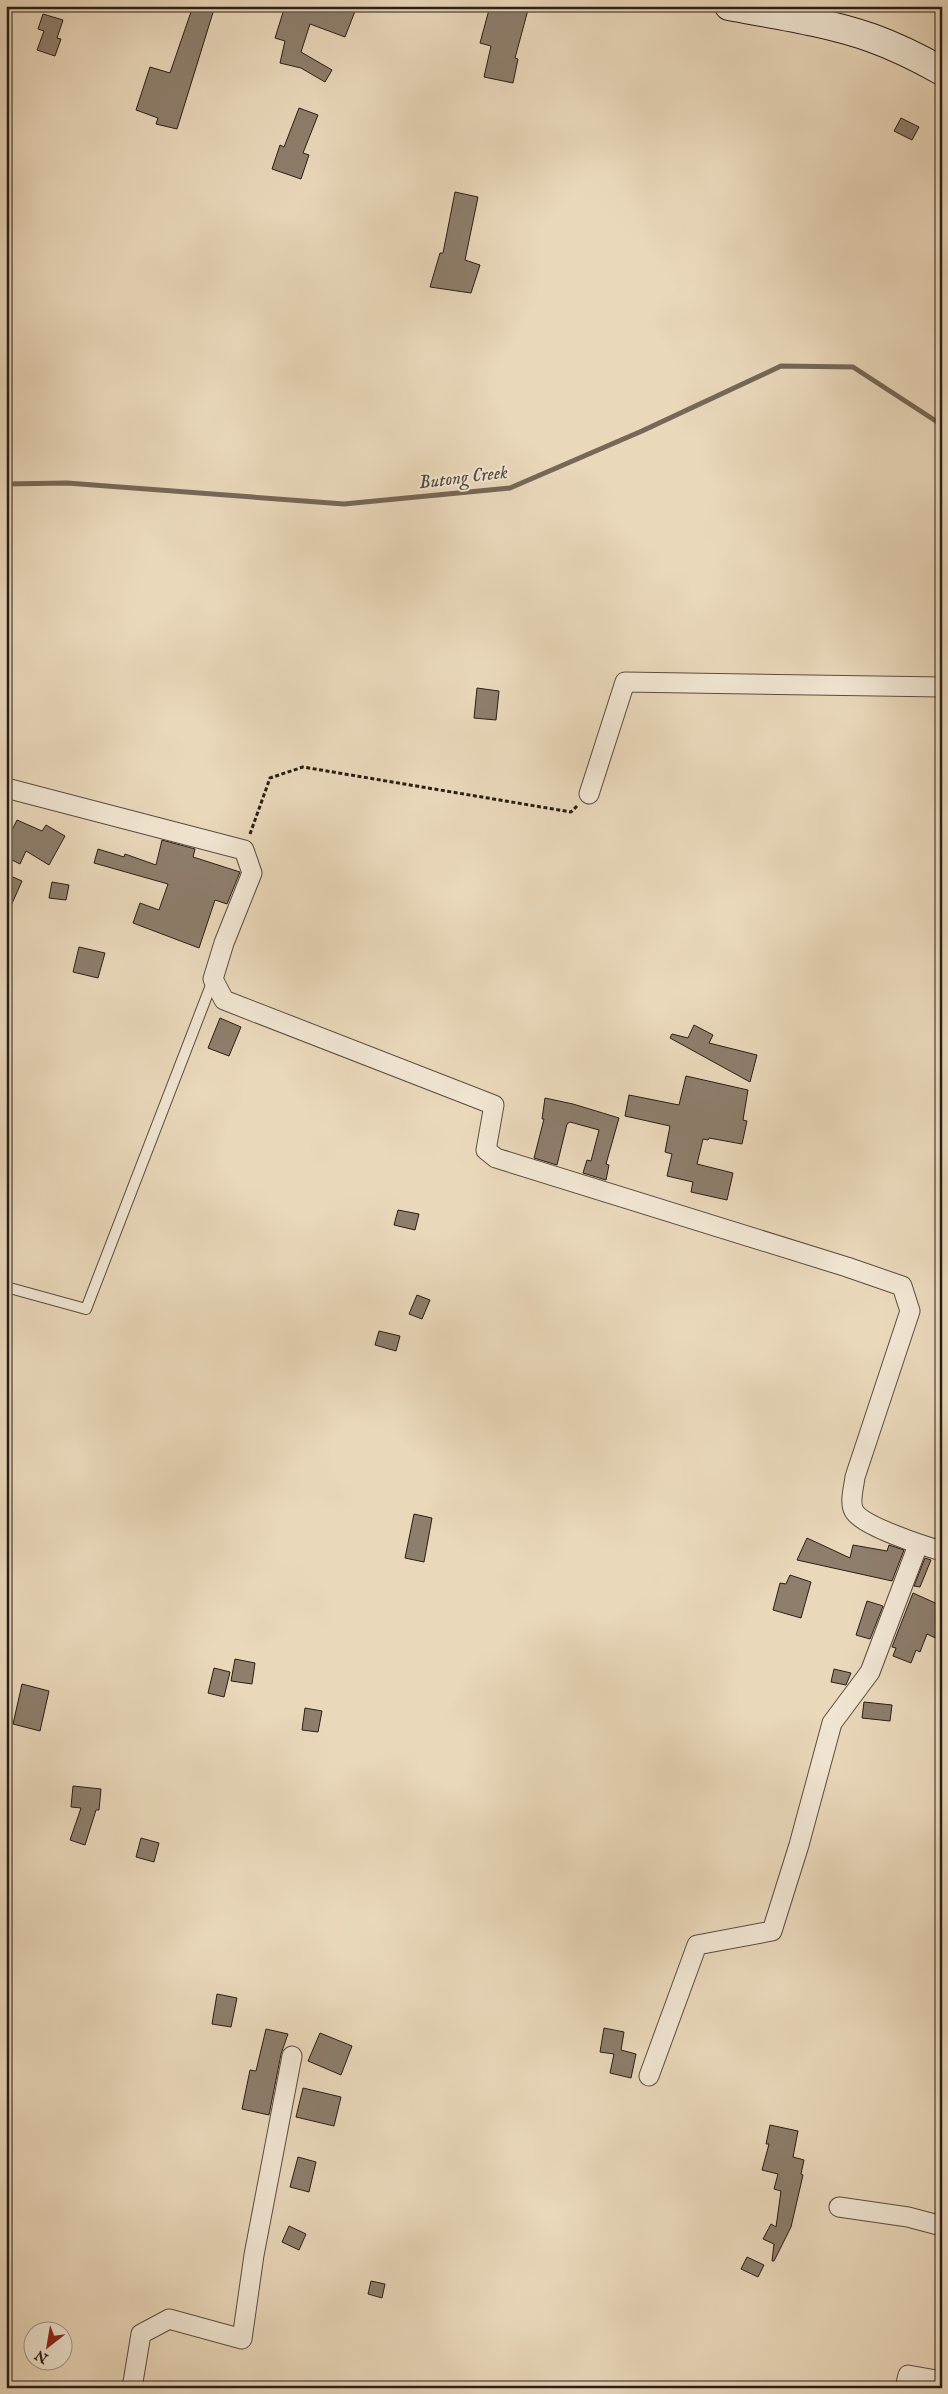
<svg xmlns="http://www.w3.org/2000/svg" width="948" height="2394" viewBox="0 0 948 2394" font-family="'IM FELL English',serif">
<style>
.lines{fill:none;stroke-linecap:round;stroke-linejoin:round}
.stream{stroke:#766757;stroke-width:5}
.building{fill:#8e7e6c;stroke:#2a1d16}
.lane-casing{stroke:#5a4c3f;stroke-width:12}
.street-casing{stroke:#5a4c3f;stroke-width:21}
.secondary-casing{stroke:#2a1d16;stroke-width:30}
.path{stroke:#2a1d16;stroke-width:3;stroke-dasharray:4 2.5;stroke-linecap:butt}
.lane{stroke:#f1e6d3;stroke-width:10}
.street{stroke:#f1e6d3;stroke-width:19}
.secondary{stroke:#f1e6d3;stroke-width:28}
.labels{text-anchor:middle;stroke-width:4;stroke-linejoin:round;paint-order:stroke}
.water-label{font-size:19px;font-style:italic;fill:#56483c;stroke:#f1e6d3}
</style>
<rect width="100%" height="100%" fill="#ead8bb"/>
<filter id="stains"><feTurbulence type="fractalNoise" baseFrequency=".004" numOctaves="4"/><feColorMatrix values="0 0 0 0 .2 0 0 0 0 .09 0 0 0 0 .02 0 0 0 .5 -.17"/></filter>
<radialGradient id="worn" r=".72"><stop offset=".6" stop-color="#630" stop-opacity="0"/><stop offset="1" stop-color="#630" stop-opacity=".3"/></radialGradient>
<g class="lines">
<!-- stream -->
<path class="stream" d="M 6,484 L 67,483 L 344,504 L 510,488 L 642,431 L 781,366 L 853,367 L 942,425"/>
</g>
<!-- building -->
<g class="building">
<path d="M 193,6 L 215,6 L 177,129 L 156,124 L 158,118 L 136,110 L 150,67 L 170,73 Z"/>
<path d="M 285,6 L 302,6 L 321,12 L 324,6 L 357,6 L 345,37 L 310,24 L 301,52 L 332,70 L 325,82 L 301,68 L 280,63 L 285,41 L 275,38 Z"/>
<path d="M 490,6 L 529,6 L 515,58 L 518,59 L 513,83 L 484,77 L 491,46 L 480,43 Z"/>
<path d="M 43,14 L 63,20 L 57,38 L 61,39 L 55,56 L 37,50 L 44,31 L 38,29 Z"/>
<path d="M 299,108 L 318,115 L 303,153 L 309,155 L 301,179 L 272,169 L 280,145 L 284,147 Z"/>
<path d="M 901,118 L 919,127 L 912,140 L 894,131 Z"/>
<path d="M 455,192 L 478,197 L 465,260 L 480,265 L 471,293 L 430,287 L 440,253 L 443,253 Z"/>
<path d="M 477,688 L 499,691 L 496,720 L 474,718 Z"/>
<path d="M 17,820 L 42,831 L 46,825 L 65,836 L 49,865 L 26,851 L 20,864 L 6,857 L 6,842 Z"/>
<path d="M 162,840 L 195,849 L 193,857 L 240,872 L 227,904 L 215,900 L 199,948 L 133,923 L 140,903 L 159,910 L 168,884 L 94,863 L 98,849 L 124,857 L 125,854 L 156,865 Z"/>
<path d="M 6,874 L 22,881 L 6,917 Z"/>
<path d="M 52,882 L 69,885 L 66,900 L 49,898 Z"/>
<path d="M 79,947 L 105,953 L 98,978 L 73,972 Z"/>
<path d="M 220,1018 L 241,1027 L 229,1056 L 208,1048 Z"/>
<path d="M 694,1025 L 713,1035 L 709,1043 L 757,1055 L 750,1082 L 670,1038 L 672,1034 L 688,1038 Z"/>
<path d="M 686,1076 L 748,1090 L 743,1120 L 747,1121 L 742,1144 L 709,1138 L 708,1140 L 703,1139 L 697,1164 L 733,1173 L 727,1200 L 691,1192 L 693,1182 L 667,1176 L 672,1154 L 665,1152 L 670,1126 L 625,1116 L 629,1095 L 679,1105 Z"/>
<path d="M 545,1098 L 573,1104 L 619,1118 L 606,1164 L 609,1165 L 606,1180 L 583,1173 L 587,1160 L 591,1161 L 599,1130 L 570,1122 L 567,1124 L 557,1165 L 534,1158 L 544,1119 L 542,1119 Z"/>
<path d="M 398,1210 L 419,1214 L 415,1230 L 394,1225 Z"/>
<path d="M 417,1295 L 430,1300 L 422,1319 L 409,1314 Z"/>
<path d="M 379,1331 L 400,1336 L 396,1351 L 375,1345 Z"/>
<path d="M 414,1514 L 432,1518 L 424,1562 L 405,1558 Z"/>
<path d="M 807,1538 L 850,1558 L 853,1545 L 887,1551 L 889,1545 L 904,1550 L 892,1581 L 797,1560 Z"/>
<path d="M 925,1558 L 931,1560 L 920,1587 L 914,1586 Z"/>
<path d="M 790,1575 L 811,1582 L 801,1618 L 773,1610 L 780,1583 L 786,1584 Z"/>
<path d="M 913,1593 L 942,1606 L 942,1641 L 927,1634 L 920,1652 L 916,1650 L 911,1663 L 893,1656 L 896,1648 L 892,1647 Z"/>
<path d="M 867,1601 L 883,1606 L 870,1639 L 856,1635 Z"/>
<path d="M 235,1659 L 255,1663 L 252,1684 L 231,1681 Z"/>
<path d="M 214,1668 L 230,1672 L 224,1697 L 208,1693 Z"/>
<path d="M 834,1669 L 851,1673 L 846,1685 L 831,1682 Z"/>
<path d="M 22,1684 L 49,1691 L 40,1731 L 13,1724 Z"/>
<path d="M 864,1702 L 892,1705 L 890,1721 L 862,1718 Z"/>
<path d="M 305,1708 L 322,1711 L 318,1732 L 302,1730 Z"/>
<path d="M 73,1786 L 101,1789 L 99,1810 L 96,1810 L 85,1845 L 70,1840 L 81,1808 L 71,1807 Z"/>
<path d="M 141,1838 L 159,1843 L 154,1862 L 136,1857 Z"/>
<path d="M 217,1994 L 237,1998 L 231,2027 L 212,2024 Z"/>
<path d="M 604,2028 L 624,2032 L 621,2050 L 636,2054 L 631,2078 L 610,2073 L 614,2054 L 600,2052 Z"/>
<path d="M 266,2029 L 288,2034 L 281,2054 L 269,2115 L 242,2109 L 250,2070 L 256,2071 Z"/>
<path d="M 320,2033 L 352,2046 L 341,2075 L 308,2061 Z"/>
<path d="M 303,2088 L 341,2097 L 334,2126 L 296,2117 Z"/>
<path d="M 770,2125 L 798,2131 L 793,2157 L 804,2160 L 801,2174 L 803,2175 L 791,2227 L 774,2261 L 772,2261 L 774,2244 L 763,2239 L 771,2224 L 776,2227 L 781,2191 L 774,2189 L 778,2174 L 762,2170 L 769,2144 L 766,2144 Z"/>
<path d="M 298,2157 L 316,2162 L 309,2192 L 290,2187 Z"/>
<path d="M 289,2226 L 306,2234 L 299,2250 L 282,2242 Z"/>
<path d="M 747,2257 L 764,2265 L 758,2277 L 741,2269 Z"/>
<path d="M 371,2281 L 385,2284 L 382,2298 L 368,2294 Z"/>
</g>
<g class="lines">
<!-- lane casing -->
<g class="lane-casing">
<path id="lane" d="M 6,1287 L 86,1309 L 213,980"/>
</g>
<!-- street casing -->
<g class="street-casing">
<g id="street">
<path d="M 6,788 L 244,850 L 252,873 L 224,943 L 213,979 L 224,1000 L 494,1105 L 486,1150 L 496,1158 L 847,1267 L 902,1286 L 910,1311 L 855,1477 C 854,1487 849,1502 854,1511 C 862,1526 924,1546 942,1551"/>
<path d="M 589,794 L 625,682 L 942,687"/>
<path d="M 649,2076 L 697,1945 L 772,1931 L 799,1845 L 832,1723 L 870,1672 L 918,1545"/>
<path d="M 839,2207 L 908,2217 L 942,2226"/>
<path d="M 132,2388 L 141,2334 L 169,2319 L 242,2339 L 254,2255 L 292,2056"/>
<path d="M 905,2388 L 908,2375 L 942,2381"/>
</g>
</g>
<!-- secondary casing -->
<g class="secondary-casing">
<path id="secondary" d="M 729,6 C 777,15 826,22 872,38 C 897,47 919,58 942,71"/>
</g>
<!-- path -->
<path class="path" d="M 250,834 L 270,778 L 303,767 L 571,812 L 578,805"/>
<!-- lane -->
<use href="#lane" class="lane"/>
<!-- street -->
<use href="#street" class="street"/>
<!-- secondary -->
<use href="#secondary" class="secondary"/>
</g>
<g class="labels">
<!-- water labels -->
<g class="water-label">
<text transform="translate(463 476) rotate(-7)" y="7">Butong Creek</text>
</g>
</g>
<!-- margin -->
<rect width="948" height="2394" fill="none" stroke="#ead8bb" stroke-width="25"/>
<rect x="8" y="8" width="933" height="2379" fill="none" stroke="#2a1d16" stroke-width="2.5"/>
<rect x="12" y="12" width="923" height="2369" fill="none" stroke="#2a1d16"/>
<!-- north arrow -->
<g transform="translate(48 2346) rotate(211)"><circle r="24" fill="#f1e6d3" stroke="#a19687"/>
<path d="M0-4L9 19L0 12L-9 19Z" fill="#8f2418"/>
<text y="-8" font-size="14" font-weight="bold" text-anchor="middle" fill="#2a1d16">N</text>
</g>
<rect width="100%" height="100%" filter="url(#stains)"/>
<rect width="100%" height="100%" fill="url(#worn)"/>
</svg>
